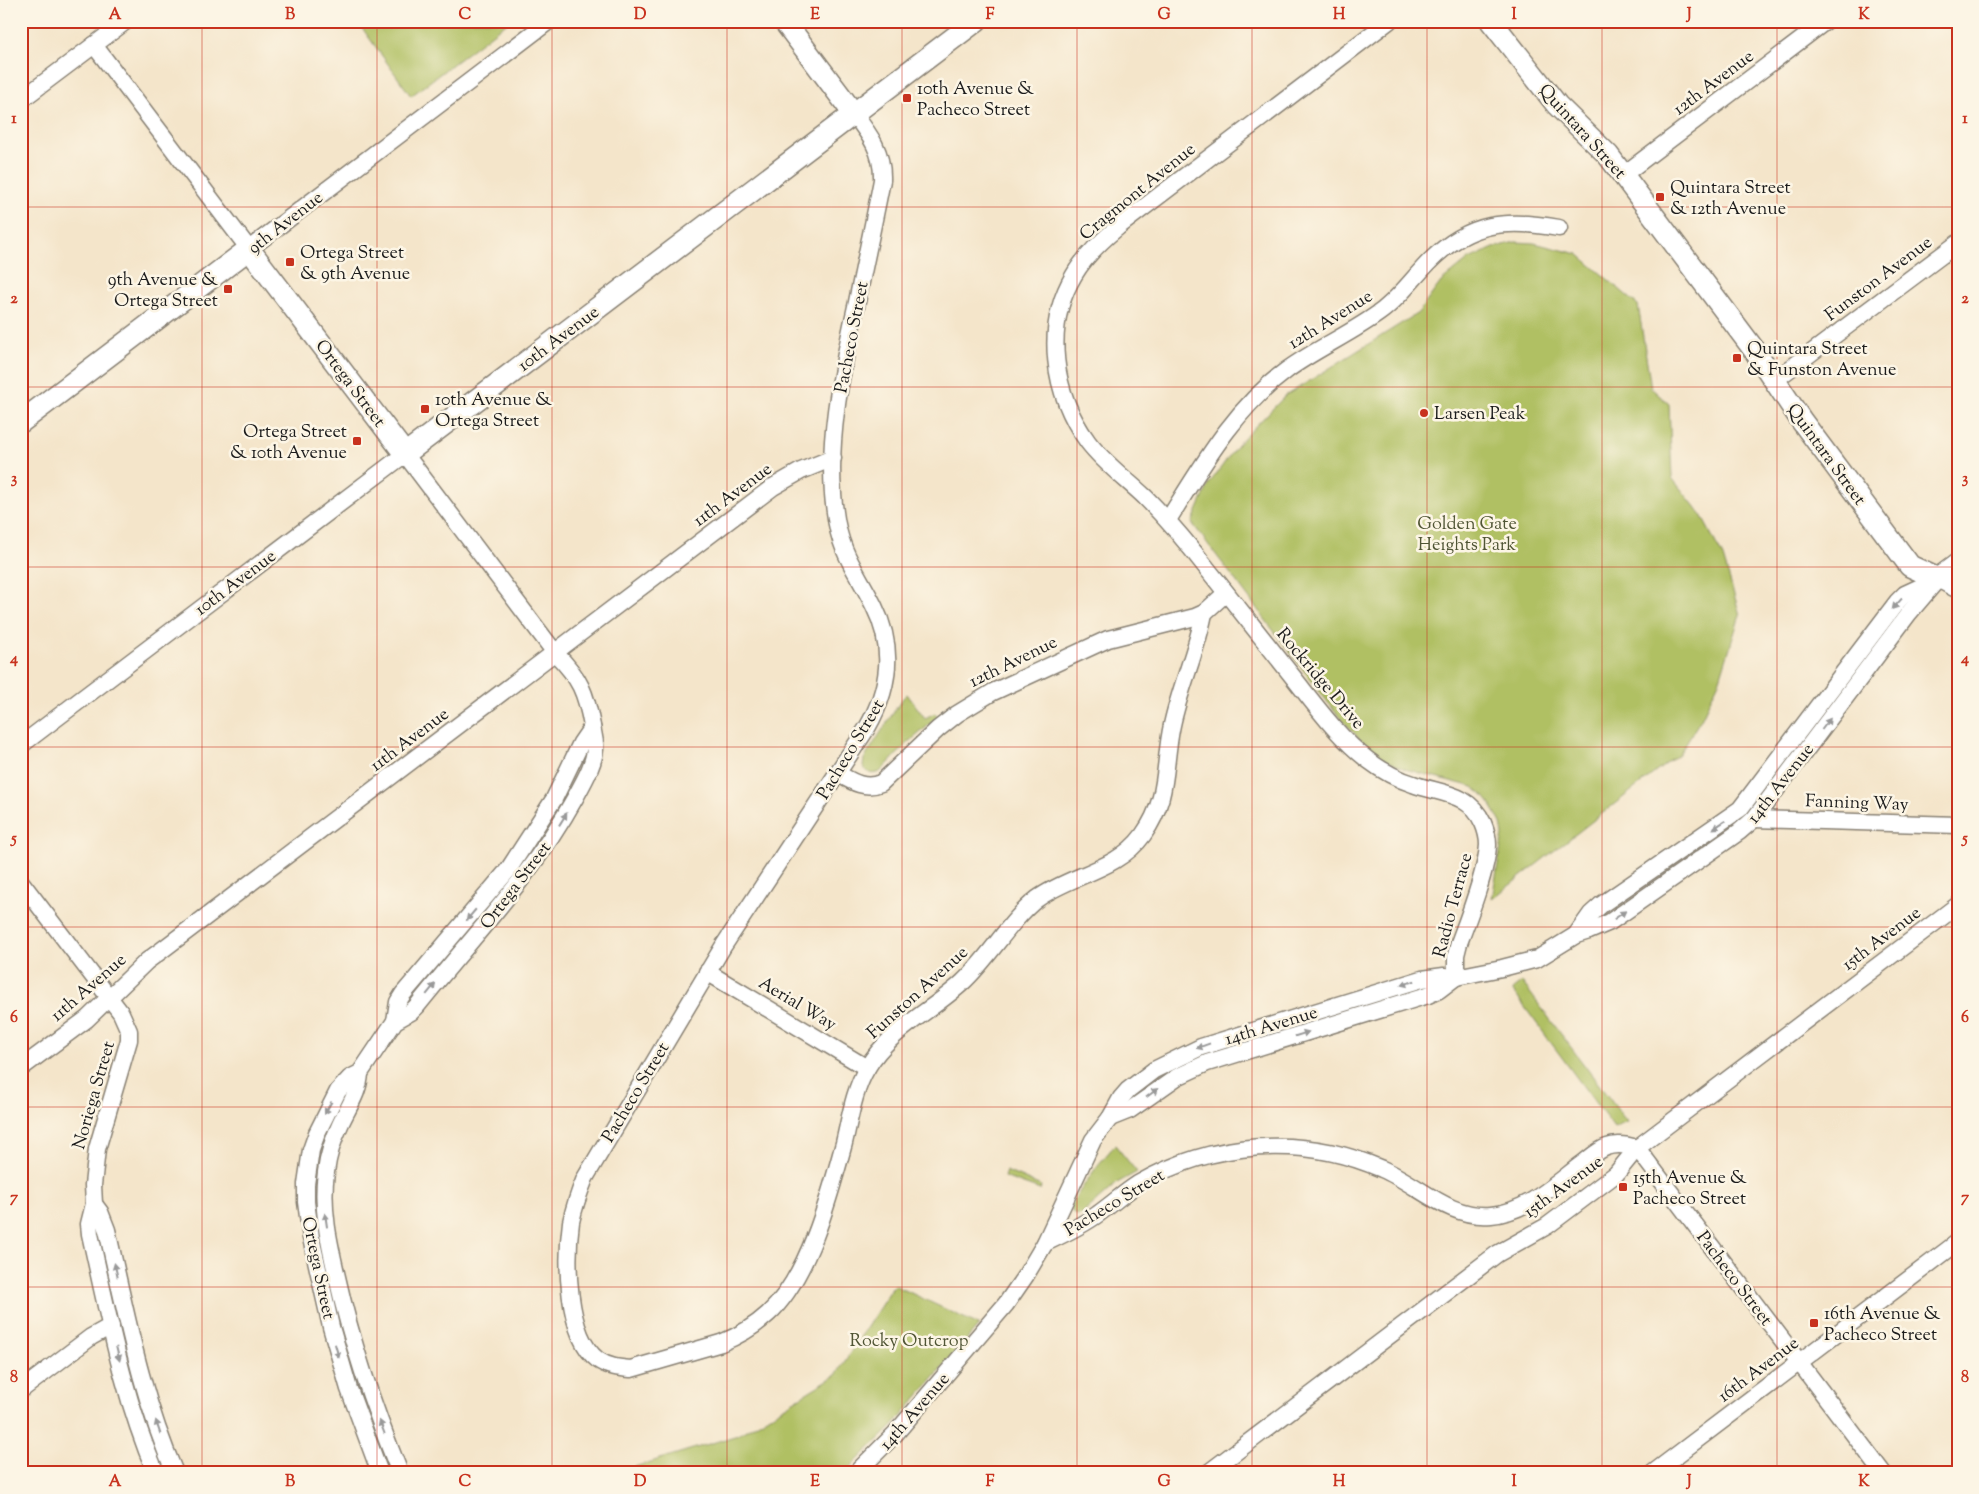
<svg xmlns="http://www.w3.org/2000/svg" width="1979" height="1494" viewBox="0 0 1979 1494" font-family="'Sorts Mill Goudy',serif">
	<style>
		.green { fill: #b0c063; stroke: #666e40 }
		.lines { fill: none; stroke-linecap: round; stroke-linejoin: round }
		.minor-casing { stroke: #888073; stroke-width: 19 }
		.tertiary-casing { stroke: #888073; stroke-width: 24 }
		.minor { stroke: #fff; stroke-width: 16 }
		.tertiary { stroke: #fff; stroke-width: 21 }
		.oneway { fill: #999 }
		.grid { fill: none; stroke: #c8321e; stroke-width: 1; stroke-opacity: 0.55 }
		.poi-dot { fill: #c8321e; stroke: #fcf5e5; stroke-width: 2 }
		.labels { text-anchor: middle; stroke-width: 5; stroke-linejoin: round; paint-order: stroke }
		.street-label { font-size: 18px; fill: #1c1c1c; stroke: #fcf5e5 }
		.poi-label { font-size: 18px; fill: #1c1c1c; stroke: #fcf5e5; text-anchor: start }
		.park-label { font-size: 18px; fill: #505535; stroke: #fcf5e5 }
		.neatline { fill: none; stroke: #c8321e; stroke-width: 2 }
		.grid-label { font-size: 16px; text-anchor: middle; font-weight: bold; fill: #c8321e }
	</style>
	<rect width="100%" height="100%" fill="#fcf5e5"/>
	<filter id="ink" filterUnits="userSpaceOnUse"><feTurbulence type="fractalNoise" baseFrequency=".02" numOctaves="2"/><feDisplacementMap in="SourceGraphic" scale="10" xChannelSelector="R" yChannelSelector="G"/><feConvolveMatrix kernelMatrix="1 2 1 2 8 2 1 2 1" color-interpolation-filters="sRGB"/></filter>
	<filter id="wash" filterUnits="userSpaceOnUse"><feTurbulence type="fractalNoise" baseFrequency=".0096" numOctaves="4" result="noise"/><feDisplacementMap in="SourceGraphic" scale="20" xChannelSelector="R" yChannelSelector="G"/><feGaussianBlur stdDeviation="1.12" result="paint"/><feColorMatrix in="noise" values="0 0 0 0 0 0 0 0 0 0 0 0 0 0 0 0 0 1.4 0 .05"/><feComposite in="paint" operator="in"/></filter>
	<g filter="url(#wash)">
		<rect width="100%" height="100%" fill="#f4e5ca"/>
		<!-- green -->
		<g class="green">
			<polygon points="357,21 509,21 411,96"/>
			<polygon points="1515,242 1534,243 1578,254 1638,305 1651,388 1669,404 1672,478 1700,513 1723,557 1740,615 1720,679 1701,719 1679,754 1492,899 1503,835 1501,823 1491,805 1482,794 1473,787 1405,769 1380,757 1364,744 1339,717 1192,523 1209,484 1238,444 1285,396 1418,313 1441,282 1469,259 1496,247"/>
			<path d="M907,694L925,718L935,713L938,717L907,744L880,772C873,775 868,774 863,767L864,759L902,699Z"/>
			<polygon points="1522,982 1627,1122 1614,1128 1512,990"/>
			<polygon points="1115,1145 1137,1172 1117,1183 1082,1214 1077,1215 1073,1213 1071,1208 1073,1201 1098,1165"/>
			<polygon points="1006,1171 1041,1186 1040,1190 1004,1177"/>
			<polygon points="894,1285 979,1325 893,1426 844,1473 615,1473 738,1435 836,1375"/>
		</g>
	</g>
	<g filter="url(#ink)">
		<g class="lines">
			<!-- minor casing -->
			<g class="minor-casing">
				<g id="minor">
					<path d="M1389,21L1118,227C1101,241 1085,256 1074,275C1043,327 1053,394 1088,442C1104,463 1126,479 1145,497C1168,520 1189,545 1209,571C1237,606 1265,642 1293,677C1316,706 1338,737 1368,760C1381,770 1397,779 1413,784C1440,794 1469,792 1483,823C1486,830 1488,838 1488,845C1487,870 1468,919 1459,943L1456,955V977"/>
					<polyline points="94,45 249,249 549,21"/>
					<polyline points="21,100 126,21"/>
					<path d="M854,114C870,135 883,152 882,180C874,221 865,262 857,302C842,370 825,443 835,512C840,554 857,571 874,606C895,648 890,688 867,728L724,945L585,1178C579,1193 574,1207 571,1222C566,1258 566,1336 598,1360C608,1367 620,1368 631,1369L721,1343C738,1336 754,1327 768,1314C808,1278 830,1195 844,1143C850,1118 854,1090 867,1068C889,1030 932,1011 963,982C990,957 1010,920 1037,899C1071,874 1117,871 1143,835C1170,797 1163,766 1172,725C1180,687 1197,651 1204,613"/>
					<polyline points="1623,175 1826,21"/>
					<polyline points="1775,380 1958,243"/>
					<path d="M1168,520C1202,466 1234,409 1287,370C1317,348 1353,333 1383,310C1401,296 1414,277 1430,261C1470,221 1507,219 1559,228"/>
					<polyline points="1938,579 1954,588"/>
					<path d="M21,745L405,454L556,654C580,678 586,693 592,726C593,734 596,741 595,749C594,765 583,783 575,798C532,876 473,936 417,1006L411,1012L395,1021L360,1073L350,1078L338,1091L317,1133L311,1150L306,1184V1202L311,1238L331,1327L349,1389L380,1473"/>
					<path d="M837,773C851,781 864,790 881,783L938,729L957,714L993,692L1108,639L1195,617L1204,613L1226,593"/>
					<polyline points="1754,819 1958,825"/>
					<path d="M21,882L121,1013L129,1031V1040L97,1149L93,1185L94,1204L89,1224L90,1234C108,1314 123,1397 156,1473"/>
					<polyline points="1576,935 1591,914 1601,905 1740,809 1897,602 1905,594 1931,582"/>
					<polyline points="707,972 867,1068"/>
					<polyline points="395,1021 398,1002 403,994 508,870 554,799 581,743 592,727"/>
					<polyline points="21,1068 87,1019 147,961 162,950 773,487 801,471 833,458"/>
					<path d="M360,1073C359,1093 348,1107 340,1125C333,1140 328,1156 326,1172C321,1208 329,1243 337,1277C352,1345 374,1409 400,1473"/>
					<polyline points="1110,1118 1130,1110 1177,1077 1207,1063 1428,995 1439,990 1456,977"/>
					<path d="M94,1204L100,1212L107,1230C126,1312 141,1396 175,1473"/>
					<path d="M1045,1243C1064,1234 1082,1226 1098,1214C1112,1204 1124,1193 1138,1184C1212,1141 1303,1134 1382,1169C1418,1184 1449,1219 1491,1215C1527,1212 1555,1184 1582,1164C1590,1158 1598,1150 1607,1147C1617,1143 1627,1145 1637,1148L1883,1473"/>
					<polyline points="21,1390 91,1337 111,1326"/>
					<polyline points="856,1473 895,1434 1006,1304 1026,1275 1045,1243 1093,1140 1110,1118 1121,1098 1128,1090 1154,1070 1201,1047 1422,979 1444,976 1456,977 1502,968 1537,959 1576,935 1589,931 1610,922 1739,832 1754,819 1909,613 1938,579"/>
					<polyline points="1208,1473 1497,1254 1547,1226 1616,1174 1637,1148 1958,905"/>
					<polyline points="1653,1473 1958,1242"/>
				</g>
			</g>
			<!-- tertiary casing -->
			<g class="tertiary-casing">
				<g id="tertiary">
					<polyline points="784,21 854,114"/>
					<polyline points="1491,21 1557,105 1608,155 1755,351 1801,420 1910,566 1938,579 1958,564"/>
					<polyline points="21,422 249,249 405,454 976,21"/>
				</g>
			</g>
			<!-- minor -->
			<use href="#minor" class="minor"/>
			<!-- tertiary -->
			<use href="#tertiary" class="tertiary"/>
		</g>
		<!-- one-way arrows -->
		<defs><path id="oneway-solid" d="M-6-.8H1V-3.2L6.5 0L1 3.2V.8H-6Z" transform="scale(1.25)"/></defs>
		<g class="oneway">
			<use href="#oneway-solid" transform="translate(1897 604) rotate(132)"/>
			<use href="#oneway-solid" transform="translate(1826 724) rotate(-53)"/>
			<use href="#oneway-solid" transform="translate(563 819) rotate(-58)"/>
			<use href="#oneway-solid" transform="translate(1719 825) rotate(146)"/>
			<use href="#oneway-solid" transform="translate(471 915) rotate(130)"/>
			<use href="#oneway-solid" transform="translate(1620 915) rotate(-35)"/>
			<use href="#oneway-solid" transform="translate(1408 983) rotate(163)"/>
			<use href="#oneway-solid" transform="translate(431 989) rotate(-51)"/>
			<use href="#oneway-solid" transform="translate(1302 1034) rotate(-17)"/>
			<use href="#oneway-solid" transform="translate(1203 1046) rotate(160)"/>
			<use href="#oneway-solid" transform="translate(1152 1093) rotate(-37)"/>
			<use href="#oneway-solid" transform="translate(328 1108) rotate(119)"/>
			<use href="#oneway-solid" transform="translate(326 1220) rotate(-98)"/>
			<use href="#oneway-solid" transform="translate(116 1270) rotate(-103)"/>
			<use href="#oneway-solid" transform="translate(337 1351) rotate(74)"/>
			<use href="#oneway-solid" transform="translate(118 1354) rotate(76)"/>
			<use href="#oneway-solid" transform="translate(158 1427) rotate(-109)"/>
			<use href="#oneway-solid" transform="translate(382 1427) rotate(-111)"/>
		</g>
	</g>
	<!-- grid -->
	<path class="grid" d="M202,21V1473M377,21V1473M552,21V1473M727,21V1473M902,21V1473M1077,21V1473M1252,21V1473M1427,21V1473M1602,21V1473M1777,21V1473M21,207H1958M21,387H1958M21,567H1958M21,747H1958M21,927H1958M21,1107H1958M21,1287H1958"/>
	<!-- markers -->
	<g class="poi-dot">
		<rect x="902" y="93" width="10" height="10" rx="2.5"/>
		<rect x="1655" y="192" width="10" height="10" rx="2.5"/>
		<rect x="285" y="257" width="10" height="10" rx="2.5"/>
		<rect x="223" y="284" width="10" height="10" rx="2.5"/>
		<rect x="1732" y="353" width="10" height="10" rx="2.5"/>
		<rect x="420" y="404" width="10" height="10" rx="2.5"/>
		<circle cx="1424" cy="413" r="5"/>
		<rect x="352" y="436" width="10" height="10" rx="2.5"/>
		<rect x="1618" y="1182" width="10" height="10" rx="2.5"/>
		<rect x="1809" y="1318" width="10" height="10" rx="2.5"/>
	</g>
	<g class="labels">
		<!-- street labels -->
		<g class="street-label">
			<text transform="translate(1713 82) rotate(-37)" y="6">12th Avenue</text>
			<text transform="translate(1583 131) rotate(48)" y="6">Quintara Street</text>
			<text transform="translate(1137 191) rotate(-39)" y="6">Cragmont Avenue</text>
			<text transform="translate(285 222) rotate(-38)" y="6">9th Avenue</text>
			<text transform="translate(1878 278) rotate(-37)" y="6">Funston Avenue</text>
			<text transform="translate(1330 319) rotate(-32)" y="6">12th Avenue</text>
			<text transform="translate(851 337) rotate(-79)" y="6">Pacheco Street</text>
			<text transform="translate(558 338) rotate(-37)" y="6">10th Avenue</text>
			<text transform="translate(351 383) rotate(53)" y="6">Ortega Street</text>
			<text transform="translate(1827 454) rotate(54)" y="6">Quintara Street</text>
			<text transform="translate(732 494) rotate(-37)" y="6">11th Avenue</text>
			<text transform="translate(235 582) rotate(-37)" y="6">10th Avenue</text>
			<text transform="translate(1013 661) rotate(-26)" y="6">12th Avenue</text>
			<text transform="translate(1321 678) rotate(50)" y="6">Rockridge Drive</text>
			<text transform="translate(409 739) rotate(-37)" y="6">11th Avenue</text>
			<text transform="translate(850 749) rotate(-59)" y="6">Pacheco Street</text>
			<text transform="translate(1780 783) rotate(-52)" y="6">14th Avenue</text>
			<text transform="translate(1857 802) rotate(2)" y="6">Fanning Way</text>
			<text transform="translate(515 885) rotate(-53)" y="6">Ortega Street</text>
			<text transform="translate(1452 905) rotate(-75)" y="6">Radio Terrace</text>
			<text transform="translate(1881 938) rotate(-37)" y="6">15th Avenue</text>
			<text transform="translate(88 987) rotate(-41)" y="6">11th Avenue</text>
			<text transform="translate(917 992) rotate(-42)" y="6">Funston Avenue</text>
			<text transform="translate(798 1003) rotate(31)" y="6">Aerial Way</text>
			<text transform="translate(1271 1025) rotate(-17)" y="6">14th Avenue</text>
			<text transform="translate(635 1092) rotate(-59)" y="6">Pacheco Street</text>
			<text transform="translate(93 1095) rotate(-74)" y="6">Noriega Street</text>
			<text transform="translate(1563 1186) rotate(-36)" y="6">15th Avenue</text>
			<text transform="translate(1114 1202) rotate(-31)" y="6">Pacheco Street</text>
			<text transform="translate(319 1268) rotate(78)" y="6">Ortega Street</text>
			<text transform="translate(1735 1278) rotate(53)" y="6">Pacheco Street</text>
			<text transform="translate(1758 1369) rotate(-37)" y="6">16th Avenue</text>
			<text transform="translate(914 1411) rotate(-49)" y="6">14th Avenue</text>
		</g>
		<!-- poi labels -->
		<g class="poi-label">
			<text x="917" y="94">10th Avenue &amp;<tspan x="917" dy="21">Pacheco Street</tspan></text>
			<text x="1670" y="193">Quintara Street<tspan x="1670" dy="21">&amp; 12th Avenue</tspan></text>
			<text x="300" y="258">Ortega Street<tspan x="300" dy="21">&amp; 9th Avenue</tspan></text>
			<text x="218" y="285" text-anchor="end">9th Avenue &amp;<tspan x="218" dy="21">Ortega Street</tspan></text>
			<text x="1747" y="354">Quintara Street<tspan x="1747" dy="21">&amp; Funston Avenue</tspan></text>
			<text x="435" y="405">10th Avenue &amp;<tspan x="435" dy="21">Ortega Street</tspan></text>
			<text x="1434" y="419">Larsen Peak</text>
			<text x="347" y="437" text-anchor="end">Ortega Street<tspan x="347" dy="21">&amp; 10th Avenue</tspan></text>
			<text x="1633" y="1183">15th Avenue &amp;<tspan x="1633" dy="21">Pacheco Street</tspan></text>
			<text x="1824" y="1319">16th Avenue &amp;<tspan x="1824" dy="21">Pacheco Street</tspan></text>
		</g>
		<!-- park labels -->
		<g class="park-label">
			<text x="1467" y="529">Golden Gate<tspan x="1467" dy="21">Heights Park</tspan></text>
			<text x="909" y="1346">Rocky Outcrop</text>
		</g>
	</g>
	<!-- margin -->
	<rect width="1979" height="1494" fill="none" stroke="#fcf5e5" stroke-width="55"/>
	<rect x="28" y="28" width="1924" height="1438" class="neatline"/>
	<g class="grid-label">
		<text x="115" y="19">A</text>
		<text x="290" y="19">B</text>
		<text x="465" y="19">C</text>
		<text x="640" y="19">D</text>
		<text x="815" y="19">E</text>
		<text x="990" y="19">F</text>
		<text x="1164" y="19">G</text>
		<text x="1339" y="19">H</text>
		<text x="1514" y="19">I</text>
		<text x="1689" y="19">J</text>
		<text x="1864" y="19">K</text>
		<text x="14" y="123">1</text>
		<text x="1965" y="123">1</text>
		<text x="14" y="303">2</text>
		<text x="1965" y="303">2</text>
		<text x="14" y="483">3</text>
		<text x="1965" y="483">3</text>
		<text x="14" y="663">4</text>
		<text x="1965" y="663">4</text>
		<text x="14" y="843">5</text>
		<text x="1965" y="843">5</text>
		<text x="14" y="1022">6</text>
		<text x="1965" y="1022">6</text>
		<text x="14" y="1202">7</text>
		<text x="1965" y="1202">7</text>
		<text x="14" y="1382">8</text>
		<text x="1965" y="1382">8</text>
		<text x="115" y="1486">A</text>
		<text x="290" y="1486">B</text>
		<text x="465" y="1486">C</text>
		<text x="640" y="1486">D</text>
		<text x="815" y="1486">E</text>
		<text x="990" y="1486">F</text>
		<text x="1164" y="1486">G</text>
		<text x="1339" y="1486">H</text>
		<text x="1514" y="1486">I</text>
		<text x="1689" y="1486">J</text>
		<text x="1864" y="1486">K</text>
	</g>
</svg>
